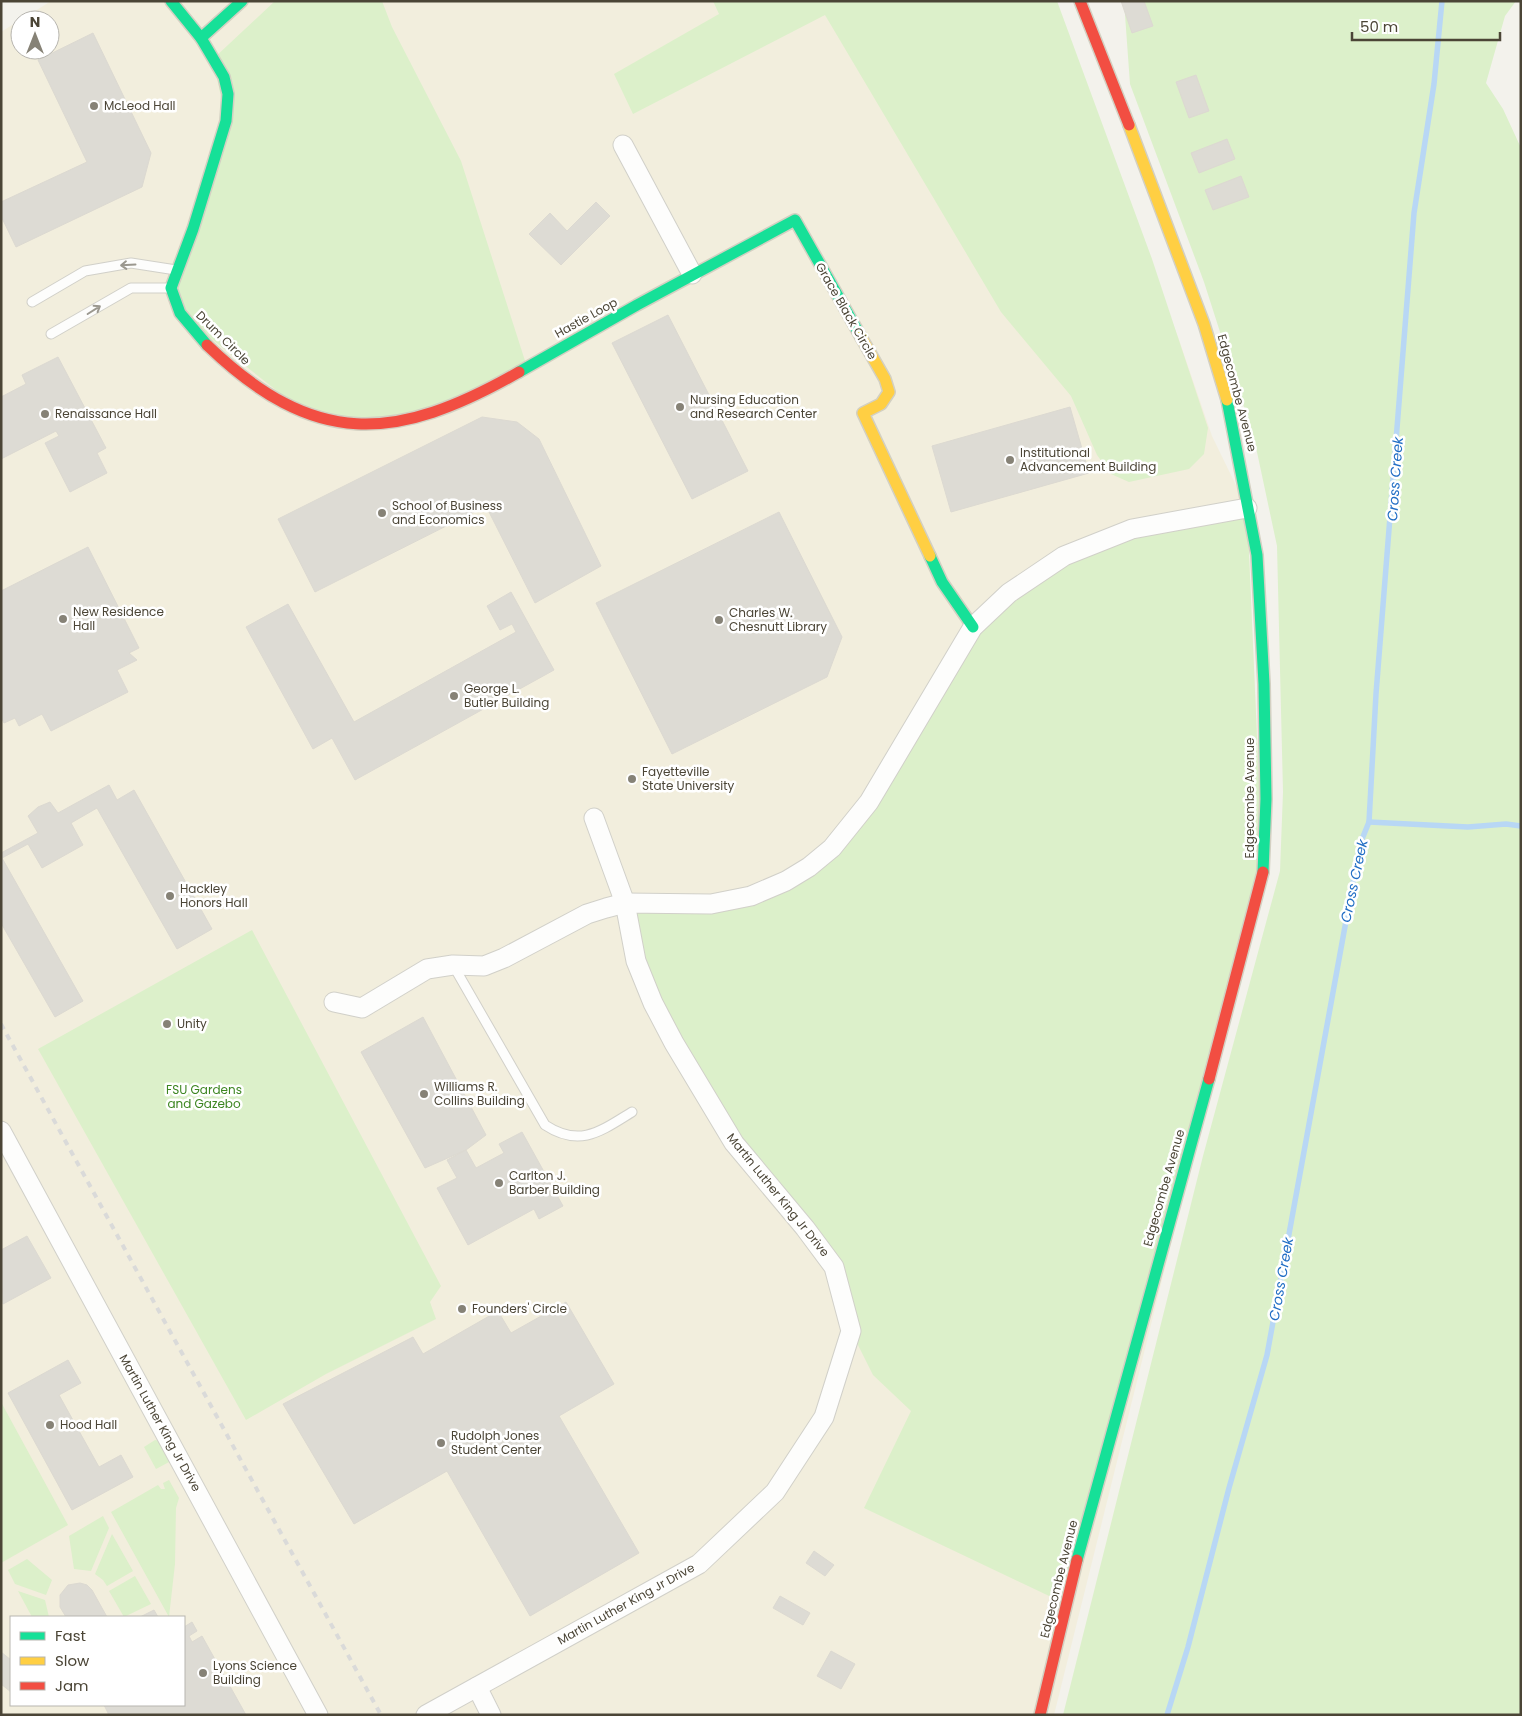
<svg xmlns="http://www.w3.org/2000/svg" width="1522" height="1716" viewBox="0 0 1522 1716" font-family="Poppins,sans-serif">
	<style>
		.education { fill: #f2eedd; fill-rule: evenodd }
		.green { fill: #dcf0ca }
		.lines { fill: none; stroke-linecap: round; stroke-linejoin: round }
		.stream { stroke: #b8d7f5; stroke-width: 5.5 }
		.building { fill: #dddbd4; stroke: #dcd9d1 }
		.lane-casing { stroke: #d1d0c9; stroke-width: 11 }
		.street-casing { stroke: #d1d0c9; stroke-width: 21 }
		.fast-casing { stroke: #d3d0c2; stroke-width: 14 }
		.slow-casing { stroke: #d3d0c2; stroke-width: 14 }
		.jam-casing { stroke: #d3d0c2; stroke-width: 14 }
		.lane { stroke: #fdfdfc; stroke-width: 9 }
		.street { stroke: #fdfdfc; stroke-width: 19 }
		.fast { stroke: #16e098; stroke-width: 11 }
		.slow { stroke: #ffcf43; stroke-width: 11 }
		.jam { stroke: #f24e42; stroke-width: 11 }
		.rail { stroke: #dadad9; stroke-width: 4; stroke-dasharray: 6 6; stroke-linecap: butt }
		.oneway { stroke: #9b988f }
		.poi-dot { fill: #868276; stroke: #fff; stroke-width: 2 }
		.labels { text-anchor: middle; stroke-width: 5; stroke-linejoin: round; paint-order: stroke }
		.poi-label { font-size: 12px; fill: #4b4536; stroke: #fff; text-anchor: start }
		.street-label { font-size: 12px; fill: #4b4536; stroke: #fff }
		.park-label { font-size: 12px; fill: #3c8521; stroke: #fff }
		.water-label { font-size: 14px; font-style: italic; fill: #216ec5; stroke: #fff }
	</style>
	<rect width="100%" height="100%" fill="#f3f2ec"/>
	<!-- education -->
	<path class="education" d="M51,1H1044L1178,337L1212,436L1247,508L1263,874L1054,1715H1V32L20,20V50H50V20H21ZM11,1617H184V1705H11Z"/>
	<!-- green -->
	<g class="green">
		<polygon points="275,1 382,1 392,27 461,161 527,367 415,419 310,417 180,314 176,270 226,121 213,59"/>
		<polygon points="713,1 1057,1 1152,259 1208,428 1204,454 1189,469 1129,482 1111,474 1097,455 1071,396 1001,312 825,15 633,114 614,74 719,14"/>
		<polygon points="1124,1 1516,1 1505,16 1486,83 1503,109 1521,148 1521,1715 1063,1715 1203,1156 1280,871 1283,792 1277,546 1254,438 1204,282 1130,84"/>
		<polygon points="1247,508 1263,874 1066,1604 864,1508 911,1411 873,1375 851,1331 834,1267 674,1043 625,903 711,904 779,884 826,853 981,619 1044,568 1123,532"/>
		<polygon points="252,930 441,1286 430,1302 436,1319 326,1374 246,1420 38,1049"/>
		<polygon points="1,1402 68,1525 1,1563"/>
		<polygon points="155,1440 160,1441 171,1461 156,1469 144,1447"/>
		<polygon points="169,1480 179,1498 176,1508 175,1564 169,1617 111,1512 158,1485 161,1489 165,1489 163,1483"/>
		<polygon points="103,1516 109,1528 91,1571 74,1569 69,1536"/>
		<polygon points="112,1534 133,1571 107,1586 103,1580 95,1574"/>
		<polygon points="27,1559 52,1580 46,1595 15,1584 8,1570"/>
		<polygon points="135,1576 151,1604 124,1617 109,1591"/>
		<polygon points="18,1591 45,1600 49,1617 32,1617"/>
	</g>
	<g class="lines">
		<!-- stream -->
		<g class="stream">
			<polyline points="1369,822 1468,827 1506,824 1521,826"/>
			<polyline points="1167,1715 1188,1647 1229,1488 1267,1355 1360,844 1369,822 1376,694 1414,213 1434,84 1442,1"/>
		</g>
	</g>
	<!-- building -->
	<g class="building">
		<polygon points="1121,1 1144,1 1153,26 1132,33"/>
		<polygon points="93,33 151,153 142,187 16,247 1,216 1,202 87,162 38,60"/>
		<polygon points="1196,75 1209,111 1189,118 1176,82"/>
		<polygon points="1227,139 1235,159 1199,173 1191,153"/>
		<polygon points="1241,176 1249,197 1213,210 1205,190"/>
		<polygon points="596,202 610,216 561,265 529,234 550,213 567,231"/>
		<polygon points="668,315 748,471 692,499 612,343"/>
		<polygon points="58,357 106,448 97,453 107,473 70,492 45,443 59,436 56,431 1,459 1,397 26,384 22,375"/>
		<polygon points="1070,407 1089,473 951,512 932,446"/>
		<polygon points="482,417 517,422 539,439 601,566 535,603 486,506 315,592 278,519"/>
		<polygon points="779,512 842,637 827,677 672,754 596,603"/>
		<polygon points="88,547 139,648 129,653 137,660 117,670 128,692 51,731 42,714 19,726 15,718 4,723 1,717 1,591"/>
		<polygon points="511,592 554,670 355,780 332,738 313,749 246,627 288,604 354,722 516,632 512,624 500,630 487,606"/>
		<polygon points="109,785 117,800 134,790 212,929 177,949 97,808 71,823 83,845 42,868 28,844 2,858 83,1001 55,1017 1,923 1,853 38,833 28,816 38,807 50,802 58,813"/>
		<polygon points="423,1017 486,1135 466,1150 425,1168 361,1052"/>
		<polygon points="522,1132 563,1206 539,1219 534,1209 468,1245 437,1188 457,1178 447,1160 466,1150 476,1168 504,1153 499,1144"/>
		<polygon points="27,1236 51,1278 3,1304 1,1250"/>
		<polygon points="566,1302 614,1384 559,1416 639,1553 530,1616 447,1471 354,1524 283,1404 413,1337 423,1354 498,1311 511,1333"/>
		<polygon points="68,1360 81,1383 59,1395 99,1467 121,1455 133,1477 72,1510 8,1393"/>
		<polygon points="814,1551 834,1565 825,1576 806,1563"/>
		<polygon points="80,1583 87,1585 92,1590 107,1617 66,1617 60,1607 60,1595 68,1585"/>
		<polygon points="780,1596 810,1613 803,1625 773,1608"/>
		<polygon points="154,1610 158,1617 140,1617"/>
		<polygon points="192,1622 197,1631 189,1636 192,1642 202,1636 246,1715 109,1715 104,1705 184,1705 184,1627"/>
		<polygon points="831,1651 855,1664 841,1689 817,1676"/>
		<polygon points="1,1652 11,1660 11,1692 1,1684"/>
	</g>
	<g class="lines">
		<!-- lane casing -->
		<g class="lane-casing">
			<g id="lane">
				<polyline points="32,302 85,271 131,263 176,270"/>
				<polyline points="51,334 131,288 169,288"/>
				<path d="M453,965L545,1125C580,1148 601,1131 632,1112"/>
			</g>
		</g>
		<!-- street casing -->
		<g class="street-casing">
			<g id="street">
				<polyline points="623,145 692,274"/>
				<polyline points="334,1002 362,1008 427,969 453,965 484,966 504,958 587,914 606,908 625,903 711,904 751,896 786,881 809,867 832,848 869,802 973,627 1009,593 1064,556 1132,529 1247,508"/>
				<polyline points="1,1131 318,1715"/>
				<polyline points="477,1687 491,1715"/>
				<polyline points="426,1715 699,1564 775,1492 824,1417 851,1331 834,1267 805,1228 734,1143 674,1043 653,1003 636,961 625,903 594,818"/>
			</g>
		</g>
		<!-- fast casing -->
		<g class="fast-casing">
			<g id="fast">
				<polyline points="171,1 201,38 224,77 228,94 226,121 193,229 171,288 180,313 207,345"/>
				<polyline points="201,38 242,1"/>
				<polyline points="519,372 637,305 795,220 861,337"/>
				<polyline points="1227,400 1257,555 1264,684 1266,799 1263,872"/>
				<polyline points="930,556 942,582 973,627"/>
				<polyline points="1077,1560 1209,1079"/>
			</g>
		</g>
		<!-- slow casing -->
		<g class="slow-casing">
			<g id="slow">
				<polyline points="1129,125 1204,324 1227,400"/>
				<polyline points="861,337 885,379 889,392 881,404 863,413 930,556"/>
			</g>
		</g>
		<!-- jam casing -->
		<g class="jam-casing">
			<g id="jam">
				<polyline points="1080,1 1129,125"/>
				<path d="M207,345C314,448 395,443 519,372"/>
				<polyline points="1209,1079 1263,872"/>
				<polyline points="1040,1715 1077,1560"/>
			</g>
		</g>
		<!-- lane -->
		<use href="#lane" class="lane"/>
		<!-- street -->
		<use href="#street" class="street"/>
		<!-- fast -->
		<use href="#fast" class="fast"/>
		<!-- slow -->
		<use href="#slow" class="slow"/>
		<!-- jam -->
		<use href="#jam" class="jam"/>
		<!-- rail -->
		<polyline class="rail" points="1,1024 381,1715"/>
	</g>
	<!-- one-way arrows -->
	<defs><path id="oneway-shaft" d="M-6 0H5M1.5-3L5.5 0L1.5 3" fill="none" stroke-width="1.6" stroke-linecap="round" stroke-linejoin="round" transform="scale(1.25)"/></defs>
	<g class="oneway">
		<use href="#oneway-shaft" transform="translate(128 265) rotate(177)"/>
		<use href="#oneway-shaft" transform="translate(94 310) rotate(-32)"/>
	</g>
	<!-- markers -->
	<g class="poi-dot">
		<circle cx="94" cy="106" r="5"/>
		<circle cx="680" cy="407" r="5"/>
		<circle cx="45" cy="414" r="5"/>
		<circle cx="1010" cy="460" r="5"/>
		<circle cx="382" cy="513" r="5"/>
		<circle cx="63" cy="619" r="5"/>
		<circle cx="719" cy="620" r="5"/>
		<circle cx="454" cy="696" r="5"/>
		<circle cx="632" cy="779" r="5"/>
		<circle cx="170" cy="896" r="5"/>
		<circle cx="167" cy="1024" r="5"/>
		<circle cx="424" cy="1094" r="5"/>
		<circle cx="499" cy="1183" r="5"/>
		<circle cx="462" cy="1309" r="5"/>
		<circle cx="50" cy="1425" r="5"/>
		<circle cx="441" cy="1443" r="5"/>
		<circle cx="203" cy="1673" r="5"/>
	</g>
	<g class="labels">
		<!-- poi labels -->
		<g class="poi-label">
			<text x="104" y="110">McLeod Hall</text>
			<text x="690" y="404">Nursing Education<tspan x="690" dy="14">and Research Center</tspan></text>
			<text x="55" y="418">Renaissance Hall</text>
			<text x="1020" y="457">Institutional<tspan x="1020" dy="14">Advancement Building</tspan></text>
			<text x="392" y="510">School of Business<tspan x="392" dy="14">and Economics</tspan></text>
			<text x="73" y="616">New Residence<tspan x="73" dy="14">Hall</tspan></text>
			<text x="729" y="617">Charles W.<tspan x="729" dy="14">Chesnutt Library</tspan></text>
			<text x="464" y="693">George L.<tspan x="464" dy="14">Butler Building</tspan></text>
			<text x="642" y="776">Fayetteville<tspan x="642" dy="14">State University</tspan></text>
			<text x="180" y="893">Hackley<tspan x="180" dy="14">Honors Hall</tspan></text>
			<text x="177" y="1028">Unity</text>
			<text x="434" y="1091">Williams R.<tspan x="434" dy="14">Collins Building</tspan></text>
			<text x="509" y="1180">Carlton J.<tspan x="509" dy="14">Barber Building</tspan></text>
			<text x="472" y="1313">Founders' Circle</text>
			<text x="60" y="1429">Hood Hall</text>
			<text x="451" y="1440">Rudolph Jones<tspan x="451" dy="14">Student Center</tspan></text>
			<text x="213" y="1670">Lyons Science<tspan x="213" dy="14">Building</tspan></text>
		</g>
		<!-- street labels -->
		<g class="street-label">
			<text transform="translate(846 311) rotate(60)" y="4">Grace Black Circle</text>
			<text transform="translate(586 318) rotate(-29)" y="4">Hastie Loop</text>
			<text transform="translate(223 338) rotate(45)" y="4">Drum Circle</text>
			<text transform="translate(1237 393) rotate(75)" y="4">Edgecombe Avenue</text>
			<text transform="translate(1250 798) rotate(-90)" y="4">Edgecombe Avenue</text>
			<text transform="translate(1164 1188) rotate(-74)" y="4">Edgecombe Avenue</text>
			<text transform="translate(778 1195) rotate(51)" y="4">Martin Luther King Jr Drive</text>
			<text transform="translate(160 1423) rotate(61)" y="4">Martin Luther King Jr Drive</text>
			<text transform="translate(1059 1579) rotate(-76)" y="4">Edgecombe Avenue</text>
			<text transform="translate(626 1604) rotate(-29)" y="4">Martin Luther King Jr Drive</text>
		</g>
		<!-- park labels -->
		<g class="park-label">
			<text x="204" y="1094">FSU Gardens<tspan x="204" dy="14">and Gazebo</tspan></text>
		</g>
		<!-- water labels -->
		<g class="water-label">
			<text transform="translate(1395 479) rotate(-86)" y="5">Cross Creek</text>
			<text transform="translate(1354 881) rotate(-78)" y="5">Cross Creek</text>
			<text transform="translate(1281 1279) rotate(-80)" y="5">Cross Creek</text>
		</g>
	</g>
	<!-- border -->
	<rect width="1522" height="1716" fill="none" stroke="#4b4536" stroke-width="5"/>
	<!-- legend -->
	<rect x="10" y="1616" width="175" height="90" fill="#ffffff" stroke="#b7b5af"/>
	<rect x="20" y="1632" width="25" height="8" fill="#16e098" stroke="#b7b5af"/>
	<text x="55" y="1641" font-size="15" fill="#4b4536">Fast</text>
	<rect x="20" y="1657" width="25" height="8" fill="#ffcf43" stroke="#b7b5af"/>
	<text x="55" y="1666" font-size="15" fill="#4b4536">Slow</text>
	<rect x="20" y="1682" width="25" height="8" fill="#f24e42" stroke="#b7b5af"/>
	<text x="55" y="1691" font-size="15" fill="#4b4536">Jam</text>
	<!-- north arrow -->
	<g transform="translate(35 35)"><circle r="24" fill="#ffffff" stroke="#b7b5af"/>
	<path d="M0-4L9 19L0 12L-9 19Z" fill="#868276"/>
	<text y="-8" font-size="14" font-weight="bold" text-anchor="middle" fill="#4b4536">N</text>
	</g>
	<!-- scale -->
	<path d="M1352 32v8h148v-8" fill="none" stroke="#4b4536" stroke-width="2.5"/>
	<text x="1360" y="32" font-size="15" fill="#4b4536" stroke="#ffffff" stroke-width="4" paint-order="stroke">50 m</text>
</svg>
